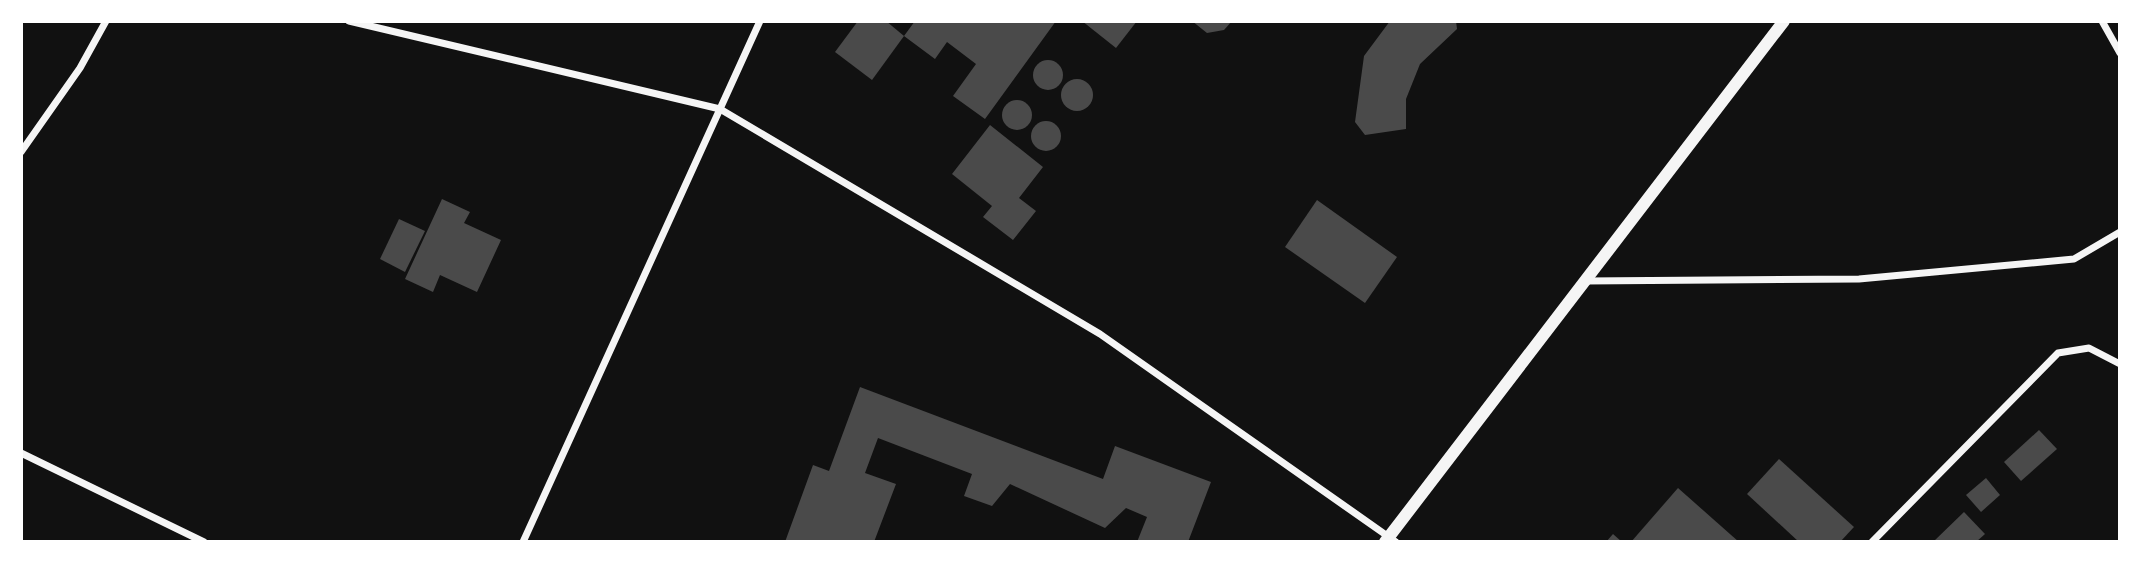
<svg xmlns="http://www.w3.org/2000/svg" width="2141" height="563" viewBox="0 0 2141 563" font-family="Barlow,sans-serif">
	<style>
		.building { fill: #4a4a4a }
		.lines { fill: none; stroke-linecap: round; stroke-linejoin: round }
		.minor { stroke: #f5f5f5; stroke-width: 7 }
		.tertiary { stroke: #f5f5f5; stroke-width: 12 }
	</style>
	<rect width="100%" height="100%" fill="#111"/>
	<!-- building -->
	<g class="building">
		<polygon points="858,21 886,21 904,36 872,80 835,52"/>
		<polygon points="915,21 1056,21 985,119 953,96 976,64 947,42 935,59 904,36"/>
		<polygon points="1082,21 1137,21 1116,48"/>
		<polygon points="1192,21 1232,21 1224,30 1207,33"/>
		<polygon points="1390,21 1456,21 1457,29 1420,64 1406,99 1406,129 1365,135 1355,122 1364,56"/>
		<circle cx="1048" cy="75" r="15"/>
		<circle cx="1077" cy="95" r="16"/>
		<circle cx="1017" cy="115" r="15"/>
		<circle cx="1046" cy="136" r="15"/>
		<polygon points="990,125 1043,167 1019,198 1036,211 1013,240 983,217 992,206 952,174"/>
		<polygon points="442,199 470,212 464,223 501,240 477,292 440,275 433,292 405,279"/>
		<polygon points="1317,200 1397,257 1365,303 1285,247"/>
		<polygon points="399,219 425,231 405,272 380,259"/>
		<polygon points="860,387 1103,479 1115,446 1211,482 1188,542 1137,542 1147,517 1126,508 1105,528 1010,484 992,506 964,496 972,474 878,438 865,473 896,484 874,542 785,542 813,465 829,471"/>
		<polygon points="2039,430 2057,449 2021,481 2004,462"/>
		<polygon points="1779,459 1854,527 1840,542 1799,542 1747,494"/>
		<polygon points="1986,478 2000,495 1981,512 1966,495"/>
		<polygon points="1678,488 1739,542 1631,542"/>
		<polygon points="1964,512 1985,534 1976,542 1933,542"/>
		<polygon points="1613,534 1622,542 1606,542"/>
	</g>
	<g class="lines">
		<!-- minor -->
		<g class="minor">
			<polyline points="349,21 720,109 1100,334 1396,542"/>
			<polyline points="2102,21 2120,53"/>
			<polyline points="21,152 80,68 106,21"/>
			<polyline points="1585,281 1859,279 2074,259 2120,232"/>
			<polyline points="21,453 204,542"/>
			<polyline points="523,542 760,21"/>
			<polyline points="1872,542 2058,353 2089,348 2120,364"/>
		</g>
		<!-- tertiary -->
		<polyline class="tertiary" points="1385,542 1784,21"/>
	</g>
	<!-- border -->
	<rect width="2141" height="563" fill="none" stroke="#ffffff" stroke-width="46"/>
</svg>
